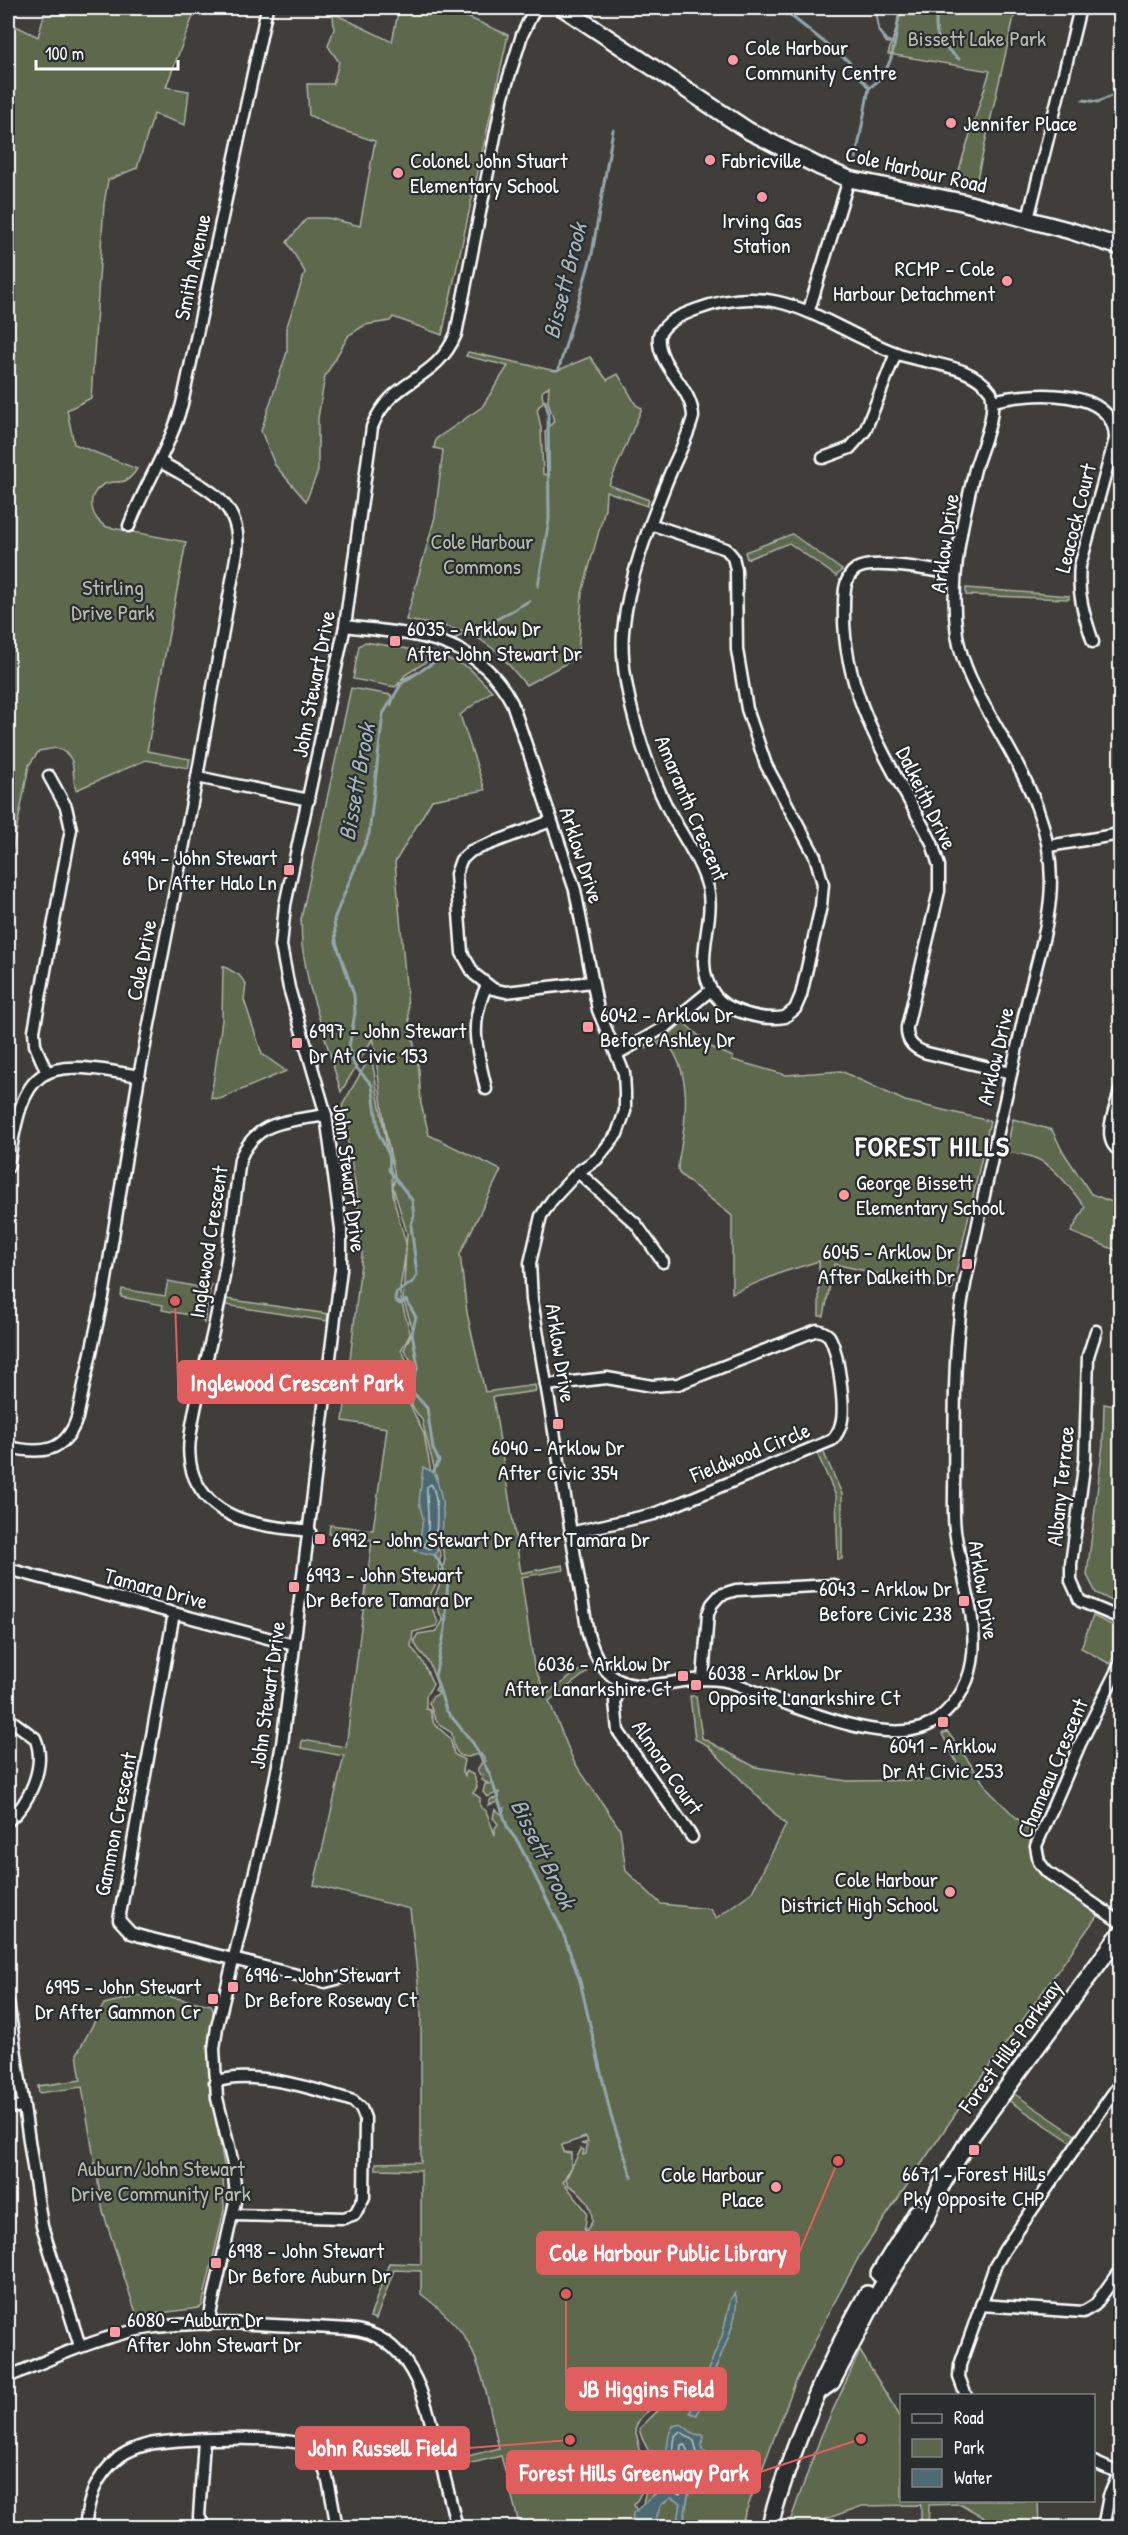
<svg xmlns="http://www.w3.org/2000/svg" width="1128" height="2535" viewBox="0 0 1128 2535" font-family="'Patrick Hand',sans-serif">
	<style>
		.green { fill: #5d674e; stroke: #aeb3a6; stroke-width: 1.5; fill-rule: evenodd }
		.water { fill: #4e6b73; stroke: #95a6ab; stroke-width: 1.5 }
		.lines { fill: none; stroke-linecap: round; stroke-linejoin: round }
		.shore { stroke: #b8c4c7; stroke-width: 1.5 }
		.stream { stroke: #95a6ab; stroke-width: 3 }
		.street-casing { stroke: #fff; stroke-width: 15 }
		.secondary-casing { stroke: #fff; stroke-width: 20 }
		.street { stroke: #2a2d2e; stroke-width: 10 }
		.secondary { stroke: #2a2d2e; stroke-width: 15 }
		.poi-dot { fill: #ff9aa2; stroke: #2a2d2e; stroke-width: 2 }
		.labels { text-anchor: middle; stroke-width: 4.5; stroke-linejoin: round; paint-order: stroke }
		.park-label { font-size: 22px; fill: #b6bbaf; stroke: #2a2d2e }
		.poi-label { font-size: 22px; fill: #fff; stroke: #2a2d2e; text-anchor: start }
		.street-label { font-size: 22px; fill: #fff; stroke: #2a2d2e }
		.water-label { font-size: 24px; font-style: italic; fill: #a6b5b9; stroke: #2a2d2e }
		.district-label { font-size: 28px; font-weight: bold; letter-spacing: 1.5px; fill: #fff; stroke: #2a2d2e }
		.leader { fill: none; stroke: #e05e5e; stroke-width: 2 }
		.callout-dot { fill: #e05e5e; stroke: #2a2d2e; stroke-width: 2 }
		.callout { fill: #e05e5e; stroke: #e05e5e; stroke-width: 2 }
		.callout-label { font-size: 24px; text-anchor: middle; font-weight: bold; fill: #fff }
	</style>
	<rect width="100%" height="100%" fill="#403e3b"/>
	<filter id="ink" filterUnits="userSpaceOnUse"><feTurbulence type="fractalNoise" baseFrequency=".0167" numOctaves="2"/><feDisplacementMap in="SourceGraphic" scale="12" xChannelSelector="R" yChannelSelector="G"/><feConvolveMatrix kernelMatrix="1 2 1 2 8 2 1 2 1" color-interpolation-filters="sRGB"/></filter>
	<g filter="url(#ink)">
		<!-- green -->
		<g class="green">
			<path d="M46,8H196L166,87L189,91L185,125L154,114L137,168L108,180L104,204L91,398L67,410L74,444L137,469C134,473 132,477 127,480C120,484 111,480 103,485C85,495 90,519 107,527L186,542L147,751L190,759L188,768L146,760L76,790C70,772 80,756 56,748L39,751L29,765L8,874V22L38,37Z"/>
			<polygon points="399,8 447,8 508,35 442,335 393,317 390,321 365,325 349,335 325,376 318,418 318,471 306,501 275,465 261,431 287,352 287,326 305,272 287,242 307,218 328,218 360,226 375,141 332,127 309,115 307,84 333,84 339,62 328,46 334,29 333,13 392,42"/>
			<polygon points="903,8 1016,8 976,183 956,179 990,71 888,54"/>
			<path d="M468,352L556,371L590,357L607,380L618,374L636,405L642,408L609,485L649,500L647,506L606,491L605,509L582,593L578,657L526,685L498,652L475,636L479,633L473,635L448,627L406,620L435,517L443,450L434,448L436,439L482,407L508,366L466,356ZM549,386L548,402L554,421L545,432L547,475L543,474L541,428L537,409L543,402L542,392Z"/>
			<polygon points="792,534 842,570 836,576 789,543 747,559 745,552"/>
			<polygon points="966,588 1069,596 1069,599 966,595"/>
			<path d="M365,642L439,654L405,675L401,680L420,671L441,656L469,668L492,691L460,715L485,790L432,800L395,862L409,1019L419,1070L421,1104L429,1135L501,1170L460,1254L467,1313L485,1392L535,1385L536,1391L493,1397L521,1573L563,1565L564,1570L521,1577L534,1666L546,1694L584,1667L587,1672L549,1701L574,1762L620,1829L626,1871L661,1904L710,1909L716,1918L752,1892L786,1825L707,1745L695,1739L690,1696H696L702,1738L755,1767L847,1781L936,1780L962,1773L942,1734L947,1731L991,1793L1033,1834C1018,1884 1081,1886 1097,1916L956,2113L861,2253L827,2316L795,2383L740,2527H645C641,2509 642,2505 647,2487L652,2486L654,2496L658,2489L651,2481C657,2449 645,2454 639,2429L676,2393L678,2389L674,2387C664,2407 643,2406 635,2429L641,2453L646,2456C654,2470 642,2493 634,2505L637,2511V2527H520L501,2456L459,2466L457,2459L499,2448C490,2413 485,2372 467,2341C456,2322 438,2307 421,2294V2271L394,2270L376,2319L370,2317L389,2263L421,2264V2170L376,2169V2163L421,2162V2009L410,1909L314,1885L344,1756L301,1748L302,1740L346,1747L372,1540L329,1534L330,1525L373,1530L387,1428L343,1421L362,1254L357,1196L342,1106L371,1055L392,1176C391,1199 400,1221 406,1243C407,1249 401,1281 400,1289C399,1301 411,1331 410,1334C408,1339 404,1345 401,1350L409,1365L407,1386L409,1403L424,1434L431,1472L436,1482L437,1479L422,1420L412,1406V1362L404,1350L413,1330L403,1299L407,1233L393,1187L395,1176L385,1129L374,1042L373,1038L341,1092L309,984L302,946L301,919L351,688L391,695V706L400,682L395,687L353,679L359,646ZM436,1544C446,1549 447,1561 441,1570L444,1576C432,1599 432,1598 443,1620L437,1631L418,1634L414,1640C416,1651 426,1655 430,1665C432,1672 435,1678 438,1685L435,1690L440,1693L432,1697L429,1703C432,1707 431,1710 434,1716C437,1725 444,1728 452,1733C453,1742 454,1757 467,1757C472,1757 475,1753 481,1754L486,1761L482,1762L477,1770L480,1775L483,1774L482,1780L489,1784H485L483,1792L487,1797L499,1792V1798L491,1799L488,1805L498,1802L501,1808H505L501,1814L495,1809L493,1818L498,1824L495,1828V1835L486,1811L480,1806V1798L473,1793L477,1787L474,1775L466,1771L465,1776L462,1770L464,1760L454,1754L450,1738L434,1724L430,1710L426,1709V1696L433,1684C425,1668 425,1662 411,1647L413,1632L436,1626L438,1622L432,1608L431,1593L440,1576L438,1567L441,1555ZM586,2137L588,2142L581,2144L587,2145L586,2154L583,2155L584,2150L581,2149L566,2179L568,2185C583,2193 593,2205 592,2222L584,2234L587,2212L563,2182L571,2166V2153L563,2152L562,2145Z"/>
			<polygon points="223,966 239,975 246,984 244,1000 262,1054 286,1071 220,1099 211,1098 222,1020"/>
			<path d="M683,1022L713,1048L733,1057V1060L786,1075L841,1071L905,1101L990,1121L952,1290L834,1264L824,1316H819V1261L783,1272L732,1293V1216C725,1210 681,1176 679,1173C676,1165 680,1157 681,1147C687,1112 691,1070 666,1042L645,1049L665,1039Z"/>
			<path d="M1013,1119L1052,1130L1062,1150L1091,1194L1120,1205V1252L1071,1232L1085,1207C1062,1178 1047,1152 1006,1153Z"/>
			<polygon points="168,1281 203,1288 211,1285 204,1323 200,1317 162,1310 163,1305 121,1297 122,1289 165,1296"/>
			<polygon points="226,1299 328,1314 327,1321 225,1305"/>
			<polygon points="1104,1404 1120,1407 1120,1605 1096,1593 1087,1575 1103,1444"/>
			<polygon points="823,1451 842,1494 842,1559 838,1559 836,1496 817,1453"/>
			<polygon points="1093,1616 1120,1629 1120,1641 1110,1664 1081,1648"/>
			<polygon points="151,1993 211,2005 213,2009 214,2112 225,2170 223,2171 224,2210 202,2306 199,2308 137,2316 103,2212 82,2087 39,2093 38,2086 81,2080 77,2054 104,2004"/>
			<polygon points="1013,2093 1075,2135 1071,2142 1008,2100"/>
			<polygon points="860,2351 901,2418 902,2500 1038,2501 1039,2527 1000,2527 961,2504 929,2505 928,2527 921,2527 921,2505 862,2506 820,2521 825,2527 788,2527 821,2436"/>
		</g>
		<!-- water -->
		<g class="water">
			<path d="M423,1467L433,1472C445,1496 447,1530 435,1555L415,1551L420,1540L423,1518L419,1503Z"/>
			<path d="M735,2293C745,2318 704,2386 697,2415L690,2413L722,2336L731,2298Z"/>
			<path d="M681,2424L694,2434L703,2435L702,2450L721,2459L720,2468C685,2475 688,2498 683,2527H677L681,2503L671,2498L661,2505L653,2527H632L633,2513L662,2488L669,2434L673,2426Z"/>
		</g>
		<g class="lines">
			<!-- shore -->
			<g class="shore">
				<path d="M431,1484C439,1495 439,1541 430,1549L424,1546C432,1526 426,1507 427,1487Z"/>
				<polygon points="680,2431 694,2441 697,2453 709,2463 687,2478 680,2495 668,2489 675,2436"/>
				<polygon points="684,2444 693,2462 681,2472 679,2469 681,2445"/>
			</g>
			<!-- stream -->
			<g class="stream">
				<path d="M781,8L848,61L869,88C896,71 895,37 900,8"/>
				<polyline points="875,8 879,31 887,42 894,43"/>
				<path d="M937,8C934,37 936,40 959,59"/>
				<polyline points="1083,100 1098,102 1120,92"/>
				<polyline points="856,158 869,88"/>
				<polyline points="559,368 592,254 613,130"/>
				<polyline points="538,586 549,520 548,411 545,401"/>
				<polyline points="433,1472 439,1461 433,1449 427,1408 410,1389 418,1366 412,1333 416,1317 406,1300 400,1304 395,1300 396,1293 414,1281 417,1274 411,1225 414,1216 412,1200 389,1170 390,1157 379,1134 372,1085 354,1065 349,1047 355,1013 354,995 336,942 334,919 369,834 383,714 402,683 445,655 457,637 499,618 529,601"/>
				<polyline points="435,1555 448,1577 445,1630 435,1676 446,1710 473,1743 490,1775 508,1829 518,1842 562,1930 580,1981 611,2116 632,2177"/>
			</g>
			<!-- street casing -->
			<g class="street-casing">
				<g id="street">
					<polyline points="1028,219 1080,8"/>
					<polyline points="809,310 849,179"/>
					<path d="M994,401C1028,392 1116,386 1115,439L1080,566C1077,594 1084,615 1093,642"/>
					<polyline points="823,458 850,448 865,431 896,353"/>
					<path d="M129,526C145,484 170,448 182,404L267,8"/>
					<path d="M955,574C934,571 872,558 856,569C844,577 844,594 844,607C841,696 893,767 932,843L939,866V891L907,1027C906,1042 914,1049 927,1053L1011,1073"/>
					<path d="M345,626C413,635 476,634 512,703L575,890L598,1010L624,1073L625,1092V1111L617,1134L597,1159L578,1172L552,1200L541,1216L530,1263L532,1300L588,1634C613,1725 678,1663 736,1684C782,1700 893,1756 938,1719C999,1670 965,1599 956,1537C953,1522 954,1507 954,1492C955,1437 953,1379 959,1324C962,1289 972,1254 979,1219C994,1147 1011,1075 1027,1003C1035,969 1047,933 1050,899C1057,829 1024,775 991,717C976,691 962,665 957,635C949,580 962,522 975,469C982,445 997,416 991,392C971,363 926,365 896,353C822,325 781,277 695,310C680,316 667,320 659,335C655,365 693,387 693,417C688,437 677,457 669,476C649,526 628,578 623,632C619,683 644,761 667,807C680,833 701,860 708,888C716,923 691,962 714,994C726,1012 764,1021 785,1017L795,1009L801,995L821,906L823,884L815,856L766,765L747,709L737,650L736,570L733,557L726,549L650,524"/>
					<polyline points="197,777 309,800"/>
					<polyline points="551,821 471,851 461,860 456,874 462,953 474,974 493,989 506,992 592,982"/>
					<polyline points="1049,846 1120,834"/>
					<polyline points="617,1054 667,1026 711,990"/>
					<polyline points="47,1073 35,1045 34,1031 71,829 66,807 49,776"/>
					<path d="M486,1089C477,1048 468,1025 487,985"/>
					<path d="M1120,1091C1116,1108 1100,1140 1120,1151"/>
					<path d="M8,1167C24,1064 38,1057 139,1076"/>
					<polyline points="578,1172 636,1224 663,1262"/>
					<polyline points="1096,1331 1088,1356 1085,1460 1071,1564 1071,1581 1080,1601 1120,1618"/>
					<path d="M546,1385L607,1378L652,1386L678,1384L817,1330C822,1331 825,1332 829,1336C838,1350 846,1408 841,1424C839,1431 836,1436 832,1440L654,1514L570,1533"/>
					<path d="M8,1447C40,1454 65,1454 77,1418L104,1292L139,1076L197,777L237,552C243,498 200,486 161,462"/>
					<path d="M310,1531C269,1526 219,1525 197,1483C190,1471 188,1453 190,1439C195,1397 209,1355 217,1313C228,1263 233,1211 240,1159C257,1119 288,1122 326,1115"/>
					<polyline points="8,1569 294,1645"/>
					<polyline points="174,1613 119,1920 131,1933 140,1936 325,1982 352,1975"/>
					<polyline points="1120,1664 1080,1744 1036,1846 1039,1862 1047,1872 1120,1922"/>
					<polyline points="703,1679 708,1614 712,1604 720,1595 736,1590 834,1585"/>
					<polyline points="621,1683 615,1702 618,1731 692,1837"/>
					<path d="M8,1718L35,1738C47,1765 29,1804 8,1821"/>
					<polyline points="8,2002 42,2226 80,2346"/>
					<path d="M215,2082C252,2069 316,2089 353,2101L361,2108L365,2118L364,2197L355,2214L344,2218L234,2215"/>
					<polyline points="8,2108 23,2106"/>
					<polyline points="981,2305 1083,2312 1095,2305 1120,2270"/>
					<path d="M208,2324L236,2197L233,2164L217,2098L214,2049L217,2027L266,1826L282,1744L341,1269V1229L326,1115L289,988L281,946L285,905L345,626L372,427C391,377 435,384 456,334L503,96L522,35L535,8"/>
					<path d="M8,2377C50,2359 92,2340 137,2330C206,2317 280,2326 349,2329C412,2334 426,2401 438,2451C444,2476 451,2502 457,2528"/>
					<polyline points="966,2396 959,2377 960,2365 995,2266 1005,2249 1120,2083"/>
					<polyline points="204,2440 199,2517 206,2528"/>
					<polyline points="1094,2462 1119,2473"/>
					<path d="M85,2528C88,2500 95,2477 117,2459C128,2449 149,2443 163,2442C190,2439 296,2434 313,2449C328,2462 333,2508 337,2528"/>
					<polyline points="1103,2528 1109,2496 1120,2471"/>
				</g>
			</g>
			<!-- secondary casing -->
			<g class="secondary-casing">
				<g id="secondary">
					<polyline points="563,8 749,131 820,167 849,179 962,202 1071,231 1120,247"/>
					<polyline points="879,2274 917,2212"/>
					<polyline points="818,2392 832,2382 881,2288 926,2218 940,2188 970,2138 1120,1934"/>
					<path d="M769,2528C792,2446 825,2368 867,2294"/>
				</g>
			</g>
			<!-- street -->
			<use href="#street" class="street"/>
			<!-- secondary -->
			<use href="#secondary" class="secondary"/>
		</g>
	</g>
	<!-- markers -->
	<g class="poi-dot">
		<circle cx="733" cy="60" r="6"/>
		<circle cx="951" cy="123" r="6"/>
		<circle cx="710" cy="160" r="6"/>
		<circle cx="398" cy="173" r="6"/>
		<circle cx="762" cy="197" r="6"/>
		<circle cx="1007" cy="281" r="6"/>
		<rect x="389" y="635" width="12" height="12" rx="3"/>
		<rect x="283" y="864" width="12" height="12" rx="3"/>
		<rect x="582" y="1021" width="12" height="12" rx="3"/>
		<rect x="291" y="1037" width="12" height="12" rx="3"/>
		<circle cx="844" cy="1195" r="6"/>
		<rect x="961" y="1258" width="12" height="12" rx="3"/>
		<rect x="552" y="1418" width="12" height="12" rx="3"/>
		<rect x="314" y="1533" width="12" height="12" rx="3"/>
		<rect x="288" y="1581" width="12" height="12" rx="3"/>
		<rect x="958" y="1595" width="12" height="12" rx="3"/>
		<rect x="677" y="1670" width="12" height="12" rx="3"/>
		<rect x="690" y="1679" width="12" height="12" rx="3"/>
		<rect x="937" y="1716" width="12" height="12" rx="3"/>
		<circle cx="950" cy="1892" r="6"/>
		<rect x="227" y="1981" width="12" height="12" rx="3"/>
		<rect x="207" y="1993" width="12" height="12" rx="3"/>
		<rect x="968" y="2144" width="12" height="12" rx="3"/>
		<circle cx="776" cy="2187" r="6"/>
		<rect x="210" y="2257" width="12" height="12" rx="3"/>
		<rect x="109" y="2326" width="12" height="12" rx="3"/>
	</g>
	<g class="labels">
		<!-- park labels -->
		<g class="park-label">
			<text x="977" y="46">Bissett Lake Park</text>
			<text x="482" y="549">Cole Harbour<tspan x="482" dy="25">Commons</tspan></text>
			<text x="113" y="595">Stirling<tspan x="113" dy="25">Drive Park</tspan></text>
			<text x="161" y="2176">Auburn/John Stewart<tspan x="161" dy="25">Drive Community Park</tspan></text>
		</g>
		<!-- poi labels -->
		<g class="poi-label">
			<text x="745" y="55">Cole Harbour<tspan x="745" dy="25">Community Centre</tspan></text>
			<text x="963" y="131">Jennifer Place</text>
			<text x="410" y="168">Colonel John Stuart<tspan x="410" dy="25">Elementary School</tspan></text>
			<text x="722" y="168">Fabricville</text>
			<text x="762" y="228" text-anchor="middle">Irving Gas<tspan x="762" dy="25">Station</tspan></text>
			<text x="995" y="276" text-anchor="end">RCMP - Cole<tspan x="995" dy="25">Harbour Detachment</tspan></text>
			<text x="407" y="636">6035 - Arklow Dr<tspan x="407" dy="25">After John Stewart Dr</tspan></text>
			<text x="277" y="865" text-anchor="end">6994 - John Stewart<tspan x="277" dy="25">Dr After Halo Ln</tspan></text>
			<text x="600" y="1022">6042 - Arklow Dr<tspan x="600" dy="25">Before Ashley Dr</tspan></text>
			<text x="309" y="1038">6997 - John Stewart<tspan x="309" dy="25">Dr At Civic 153</tspan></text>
			<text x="856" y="1190">George Bissett<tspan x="856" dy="25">Elementary School</tspan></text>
			<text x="955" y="1259" text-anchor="end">6045 - Arklow Dr<tspan x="955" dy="25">After Dalkeith Dr</tspan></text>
			<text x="558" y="1455" text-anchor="middle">6040 - Arklow Dr<tspan x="558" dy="25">After Civic 354</tspan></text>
			<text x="332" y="1547">6992 - John Stewart Dr After Tamara Dr</text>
			<text x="306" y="1582">6993 - John Stewart<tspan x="306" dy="25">Dr Before Tamara Dr</tspan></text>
			<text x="952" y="1596" text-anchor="end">6043 - Arklow Dr<tspan x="952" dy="25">Before Civic 238</tspan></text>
			<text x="671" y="1671" text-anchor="end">6036 - Arklow Dr<tspan x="671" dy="25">After Lanarkshire Ct</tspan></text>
			<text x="708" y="1680">6038 - Arklow Dr<tspan x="708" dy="25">Opposite Lanarkshire Ct</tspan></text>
			<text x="943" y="1753" text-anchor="middle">6041 - Arklow<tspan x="943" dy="25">Dr At Civic 253</tspan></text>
			<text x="938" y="1887" text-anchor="end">Cole Harbour<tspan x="938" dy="25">District High School</tspan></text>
			<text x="245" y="1982">6996 - John Stewart<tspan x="245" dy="25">Dr Before Roseway Ct</tspan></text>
			<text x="201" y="1994" text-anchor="end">6995 - John Stewart<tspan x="201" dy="25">Dr After Gammon Cr</tspan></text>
			<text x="974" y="2181" text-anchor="middle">6671 - Forest Hills<tspan x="974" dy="25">Pky Opposite CHP</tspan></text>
			<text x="764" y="2182" text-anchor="end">Cole Harbour<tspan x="764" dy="25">Place</tspan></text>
			<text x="228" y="2258">6998 - John Stewart<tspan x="228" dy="25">Dr Before Auburn Dr</tspan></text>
			<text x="127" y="2327">6080 - Auburn Dr<tspan x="127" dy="25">After John Stewart Dr</tspan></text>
		</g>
		<!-- street labels -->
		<g class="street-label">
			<text transform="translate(916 169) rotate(13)" y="8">Cole Harbour Road</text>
			<text transform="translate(192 267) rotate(-78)" y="8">Smith Avenue</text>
			<text transform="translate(1075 518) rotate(-76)" y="8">Leacock Court</text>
			<text transform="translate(944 543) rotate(-82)" y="8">Arklow Drive</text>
			<text transform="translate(313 684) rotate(-79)" y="8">John Stewart Drive</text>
			<text transform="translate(927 798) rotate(64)" y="8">Dalkeith Drive</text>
			<text transform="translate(692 808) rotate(67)" y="8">Amaranth Crescent</text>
			<text transform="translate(582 855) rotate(72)" y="8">Arklow Drive</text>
			<text transform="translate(141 960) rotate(-79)" y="8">Cole Drive</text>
			<text transform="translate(995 1056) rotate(-77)" y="8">Arklow Drive</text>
			<text transform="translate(350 1178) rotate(83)" y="8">John Stewart Drive</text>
			<text transform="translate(208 1242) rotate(-81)" y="8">Inglewood Crescent</text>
			<text transform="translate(561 1353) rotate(81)" y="8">Arklow Drive</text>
			<text transform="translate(750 1452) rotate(-22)" y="8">Fieldwood Circle</text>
			<text transform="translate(1060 1486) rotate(-84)" y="8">Albany Terrace</text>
			<text transform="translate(156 1588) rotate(15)" y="8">Tamara Drive</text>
			<text transform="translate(984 1590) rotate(81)" y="8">Arklow Drive</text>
			<text transform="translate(267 1695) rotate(-82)" y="8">John Stewart Drive</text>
			<text transform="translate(668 1767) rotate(56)" y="8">Almora Court</text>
			<text transform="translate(1052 1768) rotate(-67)" y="8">Chameau Crescent</text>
			<text transform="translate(115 1824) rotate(-79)" y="8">Gammon Crescent</text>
			<text transform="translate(1010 2046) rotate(-54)" y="8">Forest Hills Parkway</text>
		</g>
		<!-- water labels -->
		<g class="water-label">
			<text transform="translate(565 281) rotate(-76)" y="8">Bissett Brook</text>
			<text transform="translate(357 782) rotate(-80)" y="8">Bissett Brook</text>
			<text transform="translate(543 1854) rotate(64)" y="8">Bissett Brook</text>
		</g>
		<!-- district labels -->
		<g class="district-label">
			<text x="933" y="1156">FOREST HILLS</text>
		</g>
	</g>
	<!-- callouts -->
	<path class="leader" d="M175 1301L178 1382M838 2161L799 2253M566 2294L566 2389M570 2440L469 2448M861 2439L760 2472"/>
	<g class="callout-dot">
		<circle cx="175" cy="1301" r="6"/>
		<circle cx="838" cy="2161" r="6"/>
		<circle cx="566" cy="2294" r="6"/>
		<circle cx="570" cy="2440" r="6"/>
		<circle cx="861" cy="2439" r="6"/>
	</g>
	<g class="callout">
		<rect x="178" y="1361" width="237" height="42" rx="6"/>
		<rect x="537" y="2232" width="262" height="42" rx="6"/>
		<rect x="566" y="2368" width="160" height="42" rx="6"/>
		<rect x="296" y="2427" width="173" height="42" rx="6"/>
		<rect x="507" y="2451" width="253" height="42" rx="6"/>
	</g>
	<g class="callout-label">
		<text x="297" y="1391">Inglewood Crescent Park</text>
		<text x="668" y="2261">Cole Harbour Public Library</text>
		<text x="646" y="2397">JB Higgins Field</text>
		<text x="382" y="2456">John Russell Field</text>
		<text x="634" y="2481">Forest Hills Greenway Park</text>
	</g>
	<!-- margin -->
	<rect width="1128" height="2535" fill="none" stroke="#2a2d2e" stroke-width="30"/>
	<rect x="15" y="15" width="1098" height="2505" fill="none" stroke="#fff" stroke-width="2" filter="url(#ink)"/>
	<!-- legend -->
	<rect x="900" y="2394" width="195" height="108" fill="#2a2d2e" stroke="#7f8182" stroke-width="1.5"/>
	<rect x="912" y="2414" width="30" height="9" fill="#2a2d2e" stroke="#7f8182" stroke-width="1.5"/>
	<text x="954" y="2424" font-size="18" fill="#ffffff">Road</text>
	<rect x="912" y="2439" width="30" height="18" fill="#5d674e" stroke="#7f8182" stroke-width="1.5"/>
	<text x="954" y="2454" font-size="18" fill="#ffffff">Park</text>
	<rect x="912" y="2469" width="30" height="18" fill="#4e6b73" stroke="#7f8182" stroke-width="1.5"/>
	<text x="954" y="2484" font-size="18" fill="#ffffff">Water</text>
	<!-- scale -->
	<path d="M36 60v9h142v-9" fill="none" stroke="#ffffff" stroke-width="3"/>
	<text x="45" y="60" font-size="18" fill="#ffffff" stroke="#2a2d2e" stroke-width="4.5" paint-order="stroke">100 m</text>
</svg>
